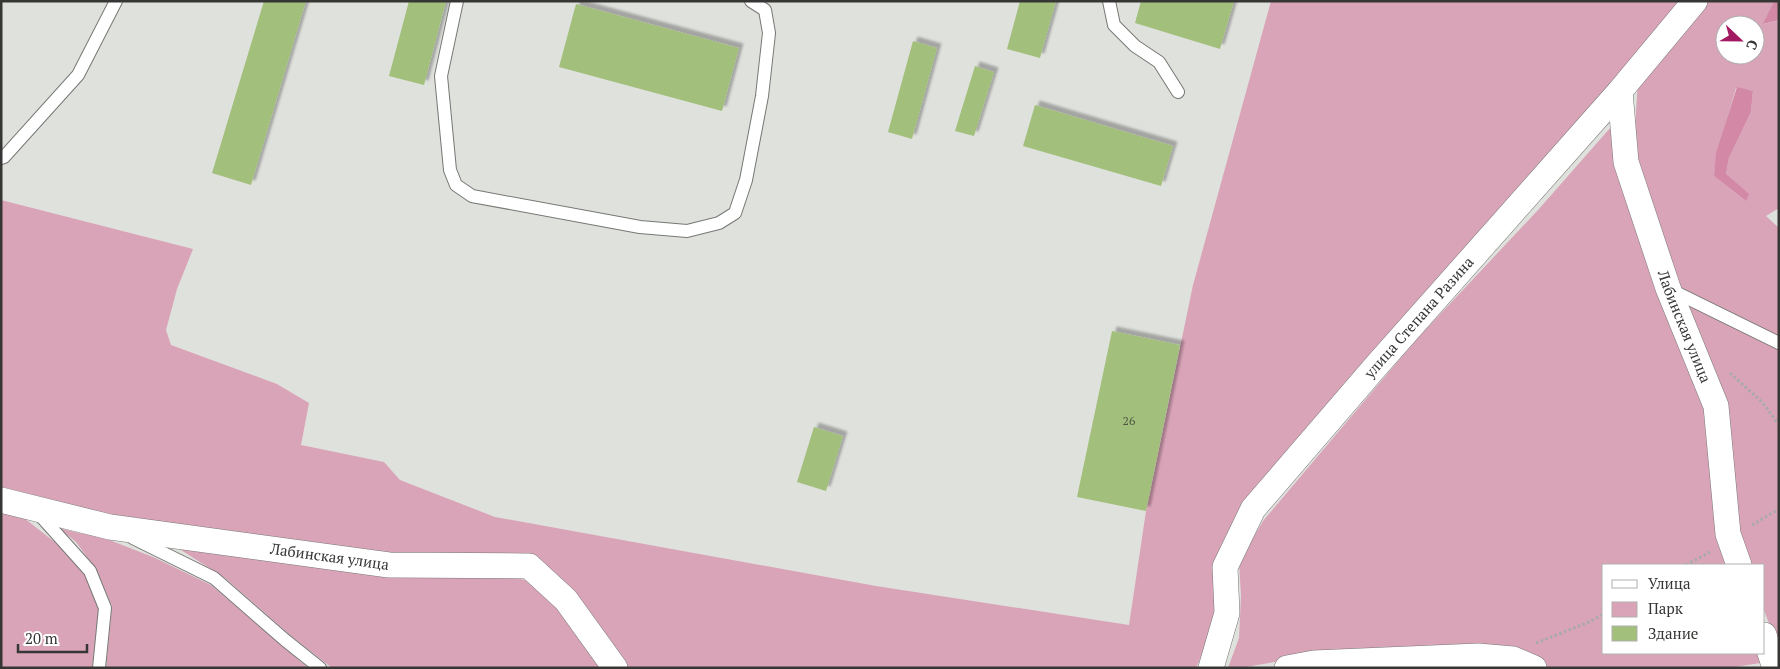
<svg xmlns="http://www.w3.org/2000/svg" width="1780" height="669" viewBox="0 0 1780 669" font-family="'PT Serif',serif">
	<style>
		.green { fill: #daa4b8; fill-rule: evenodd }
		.forest { fill: #d389a5 }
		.building { fill: #a2bf7b; filter: url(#shadow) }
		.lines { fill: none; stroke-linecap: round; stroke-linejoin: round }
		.lane-casing { stroke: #777875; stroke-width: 14 }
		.street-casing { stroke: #777875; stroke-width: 26 }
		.path { stroke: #a9aaa7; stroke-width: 3; stroke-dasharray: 2.5 2.5; stroke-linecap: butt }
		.lane { stroke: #fff; stroke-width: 12 }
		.street { stroke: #fff; stroke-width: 25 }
		.labels { text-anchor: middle; stroke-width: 4; stroke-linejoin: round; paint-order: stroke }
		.number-label { font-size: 12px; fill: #515846 }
		.street-label { font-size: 15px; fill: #363635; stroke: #fff }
	</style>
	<defs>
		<filter id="shadow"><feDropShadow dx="4.5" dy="-4.5" stdDeviation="1" flood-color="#0004"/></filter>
	</defs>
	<rect width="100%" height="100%" fill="#dfe1dd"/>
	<!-- green -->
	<g class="green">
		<polygon points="1271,1 1683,1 1247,509 1220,613 1196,668 626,668 535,559 390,560 113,517 1,491 1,200 193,249 177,289 166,330 171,345 277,384 309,403 301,445 384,462 400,480 495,517 876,586 1129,625 1146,511 1193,285"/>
		<path d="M1708,1H1774L1764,24L1779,20V208L1766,216L1779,228V643L1775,640L1764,610V565H1747L1732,525L1721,400L1633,157L1638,82ZM1725,25H1755V55H1725ZM1736,88L1753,91L1751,112L1729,158L1726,174L1746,201L1714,176L1717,153Z"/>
		<polygon points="1611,127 1706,400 1730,565 1604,565 1604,653 1763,653 1767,662 1728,668 1547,668 1515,654 1297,658 1240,668 1228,668 1239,638 1241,596 1239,562 1263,521 1415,341 1538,210"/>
		<polygon points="1,511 24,518 61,547 87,578 99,608 92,668 1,668"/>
		<polygon points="59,528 79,533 99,536 153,557 211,585 308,668 106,668 112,606 97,571 76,542"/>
		<polygon points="173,545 506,575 532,582 570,618 604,668 332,668 291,636 225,578"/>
	</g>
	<!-- forest -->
	<g class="forest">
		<polygon points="1774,1 1779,1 1779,20 1763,24"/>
		<polygon points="1737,87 1753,91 1751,112 1729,158 1726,174 1749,194 1746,201 1714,176 1716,153"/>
	</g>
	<!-- building -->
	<g class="building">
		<polygon points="264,1 306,1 251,185 212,173"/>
		<polygon points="409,1 446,1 424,85 389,76"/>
		<polygon points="1020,1 1056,1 1040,58 1007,49"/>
		<polygon points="1141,1 1234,1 1220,49 1135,23"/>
		<polygon points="576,4 739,48 722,111 559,67"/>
		<polygon points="913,41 937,48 912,139 888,132"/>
		<polygon points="975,66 994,72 974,136 955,131"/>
		<polygon points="1035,105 1173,146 1161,186 1023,146"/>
		<polygon points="1112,331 1180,345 1146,511 1077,497"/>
		<polygon points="814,427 843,436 826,491 797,482"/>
	</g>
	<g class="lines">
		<!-- lane casing -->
		<g class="lane-casing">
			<g id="lane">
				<polyline points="457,1 441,76 450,170 456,185 472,196 640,227 687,231 719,223 735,213 746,180 762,96 769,33 765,10 751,1"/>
				<polyline points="1109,1 1114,25 1135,46 1159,62 1178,92"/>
				<polyline points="1,158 4,157 78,75 116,1"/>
				<polyline points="1671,290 1779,343"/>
				<polyline points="38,513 90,571 105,608 99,668"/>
				<polyline points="133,538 214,578 285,640 320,668"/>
			</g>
		</g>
		<!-- street casing -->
		<g class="street-casing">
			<g id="street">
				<path id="s1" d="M1620,91L1626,162L1668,288L1716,406L1728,534L1739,565"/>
				<path id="s2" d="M1,500L110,527L389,565L529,566L566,600L615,668"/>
				<polyline points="1764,635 1775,668"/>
				<path id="s3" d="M1211,668L1227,613L1225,567L1253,509L1377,365L1620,91L1695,1"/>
				<polyline points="1287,668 1314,663 1478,656 1513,659 1534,668"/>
			</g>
		</g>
		<!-- path -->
		<g class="path">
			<polyline points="1730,373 1763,403 1779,425"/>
			<polyline points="1752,525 1779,509"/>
			<polyline points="1686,565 1710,552"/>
			<polyline points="1536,643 1589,622 1604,614"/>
		</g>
		<!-- lane -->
		<use href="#lane" class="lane"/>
		<!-- street -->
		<use href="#street" class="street"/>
	</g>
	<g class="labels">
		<!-- number labels -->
		<g class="number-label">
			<text x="1129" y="425">26</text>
		</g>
		<!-- street labels -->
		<g class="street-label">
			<text dy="5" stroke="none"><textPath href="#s3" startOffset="421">улица Степана Разина</textPath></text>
			<text dy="5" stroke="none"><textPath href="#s1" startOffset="246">Лабинская улица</textPath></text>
			<text dy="5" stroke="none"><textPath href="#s2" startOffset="334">Лабинская улица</textPath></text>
		</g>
	</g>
	<!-- border -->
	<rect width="1780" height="669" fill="none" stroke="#363635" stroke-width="5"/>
	<!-- legend -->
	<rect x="1602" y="564" width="162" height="90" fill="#ffffff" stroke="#afafae"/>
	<rect x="1612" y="580" width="25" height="8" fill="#ffffff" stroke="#afafae"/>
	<text x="1648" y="589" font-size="15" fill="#363635">Улица</text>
	<rect x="1612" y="602" width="25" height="15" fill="#daa4b8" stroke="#afafae"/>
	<text x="1648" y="614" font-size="15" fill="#363635">Парк</text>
	<rect x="1612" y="626" width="25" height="15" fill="#a2bf7b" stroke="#afafae"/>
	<text x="1648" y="639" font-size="15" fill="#363635">Здание</text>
	<!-- north arrow -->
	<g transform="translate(1740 40) rotate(112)"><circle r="24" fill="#ffffff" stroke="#afafae"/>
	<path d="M0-4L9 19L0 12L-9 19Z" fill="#a31961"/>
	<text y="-8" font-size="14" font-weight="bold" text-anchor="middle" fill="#363635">С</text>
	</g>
	<!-- scale -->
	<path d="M18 644v8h69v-8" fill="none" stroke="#363635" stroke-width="2.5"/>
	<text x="25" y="644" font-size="15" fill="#363635" stroke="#ffffff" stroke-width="4" paint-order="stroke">20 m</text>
</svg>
